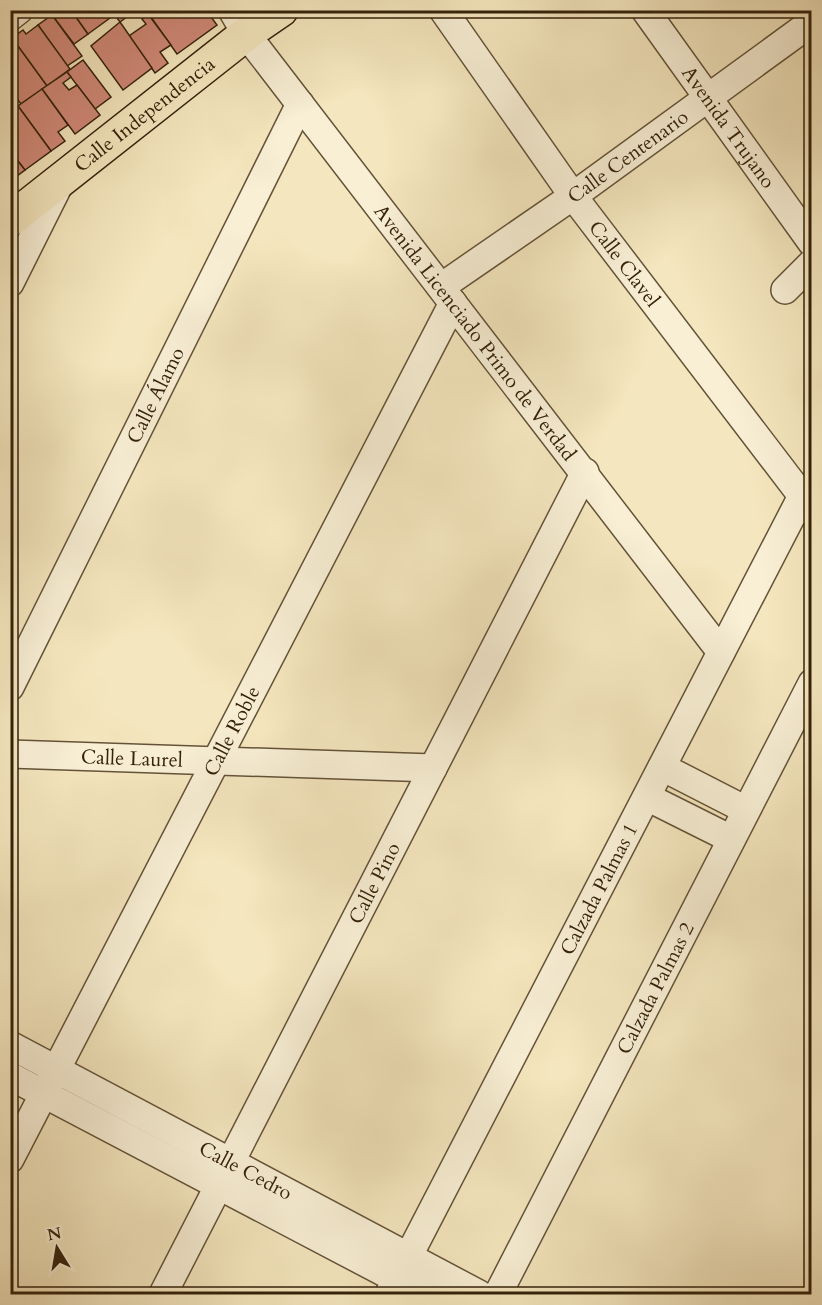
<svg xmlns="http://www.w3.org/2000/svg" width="822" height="1305" viewBox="0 0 822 1305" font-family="Cardo,serif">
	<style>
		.building { fill: #d18979; stroke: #34220b; stroke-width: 1.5 }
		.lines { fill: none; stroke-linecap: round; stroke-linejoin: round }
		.minor-casing { stroke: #645338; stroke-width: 30 }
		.major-casing { stroke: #34220b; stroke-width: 36 }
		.minor { stroke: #f8efd5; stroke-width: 27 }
		.major { stroke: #f4e6be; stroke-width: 33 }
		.labels { text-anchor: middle; stroke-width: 5; stroke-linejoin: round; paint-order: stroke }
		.street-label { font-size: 20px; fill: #34220b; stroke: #f8efd5 }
	</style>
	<rect width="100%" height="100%" fill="#f4e6be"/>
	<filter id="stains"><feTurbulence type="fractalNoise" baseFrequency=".00333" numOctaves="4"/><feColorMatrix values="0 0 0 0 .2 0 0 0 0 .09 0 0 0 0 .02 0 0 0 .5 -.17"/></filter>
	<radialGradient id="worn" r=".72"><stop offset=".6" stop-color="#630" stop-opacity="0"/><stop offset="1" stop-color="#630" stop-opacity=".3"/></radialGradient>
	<!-- building -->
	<g class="building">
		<polygon points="71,10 88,34 74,44 49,11"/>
		<polygon points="71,10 111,10 114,15 88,34"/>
		<polygon points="111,10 136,10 120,22"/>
		<polygon points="146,10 206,10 217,25 177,54"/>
		<polygon points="148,14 171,45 160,52 168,63 155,73 129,36 146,24 142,19"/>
		<polygon points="52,15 82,56 67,66 38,25"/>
		<polygon points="120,22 152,68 123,90 91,46"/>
		<polygon points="38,25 70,69 47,86 12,38 23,30 26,34"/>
		<polygon points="15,42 47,86 21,104 10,90 10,46"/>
		<polygon points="83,60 111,97 95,109 67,72"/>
		<polygon points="67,72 71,77 63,83 69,90 77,85 100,115 75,134 42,89"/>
		<polygon points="42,89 68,125 58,132 65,141 51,151 18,106"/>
		<polygon points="18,106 51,151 25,170 10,151 10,112"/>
		<polygon points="10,151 25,170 13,179 10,175"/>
	</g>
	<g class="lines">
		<!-- minor casing -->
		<g class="minor-casing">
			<g id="minor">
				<path id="s1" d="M232,10L246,34L721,652"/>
				<path id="s2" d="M443,10L573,196L802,496L811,512"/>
				<path id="s3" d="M645,10L812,243"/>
				<polyline points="10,17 19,10"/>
				<polyline points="10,283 60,183"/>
				<path id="s4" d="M441,287L573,196L812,22"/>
				<polyline points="785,290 812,263"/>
				<path id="s5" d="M10,687L300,104"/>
				<path id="s6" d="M10,754L433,768"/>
				<polyline points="662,767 746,810"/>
				<polyline points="647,797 731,839"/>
				<path id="s7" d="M10,1045L479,1294"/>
				<polyline points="10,1076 425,1294"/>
				<path id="s8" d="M10,1159L453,303"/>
				<path id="s9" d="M163,1294L585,472"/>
				<path id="s10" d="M389,1294L802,496L812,486"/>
				<path id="s11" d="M498,1294L812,683"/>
			</g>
		</g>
		<!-- major casing -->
		<g class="major-casing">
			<g id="major">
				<path id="s12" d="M10,220L246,34L281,10"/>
			</g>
		</g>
		<!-- minor -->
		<use href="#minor" class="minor"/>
		<!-- major -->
		<use href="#major" class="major"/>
	</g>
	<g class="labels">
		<!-- street labels -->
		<g class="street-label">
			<text dy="7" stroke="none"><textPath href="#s12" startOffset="171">Calle Independencia</textPath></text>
			<text dy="7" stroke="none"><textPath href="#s3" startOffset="144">Avenida Trujano</textPath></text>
			<text dy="7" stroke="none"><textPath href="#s4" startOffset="228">Calle Centenario</textPath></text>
			<text dy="7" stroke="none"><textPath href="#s2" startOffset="312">Calle Clavel</textPath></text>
			<text dy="7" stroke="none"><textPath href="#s1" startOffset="404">Avenida Licenciado Primo de Verdad</textPath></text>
			<text dy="7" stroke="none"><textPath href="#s5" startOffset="326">Calle Álamo</textPath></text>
			<text dy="7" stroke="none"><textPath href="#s8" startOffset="482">Calle Roble</textPath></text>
			<text dy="7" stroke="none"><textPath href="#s6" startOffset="122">Calle Laurel</textPath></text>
			<text dy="7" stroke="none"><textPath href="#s9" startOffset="462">Calle Pino</textPath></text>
			<text dy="7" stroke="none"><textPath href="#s10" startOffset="456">Calzada Palmas 1</textPath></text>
			<text dy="7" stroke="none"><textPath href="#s11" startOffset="344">Calzada Palmas 2</textPath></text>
			<text dy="7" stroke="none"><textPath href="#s7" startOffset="267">Calle Cedro</textPath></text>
		</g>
	</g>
	<!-- margin -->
	<rect width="822" height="1305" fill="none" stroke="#f4e6be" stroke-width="36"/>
	<rect x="12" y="12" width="798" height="1281" fill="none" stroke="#34220b" stroke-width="3"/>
	<rect x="18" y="18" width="786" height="1269" fill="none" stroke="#34220b" stroke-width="1.5"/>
	<!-- north arrow -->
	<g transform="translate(57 1248) rotate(349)" stroke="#f8efd5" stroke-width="4.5" paint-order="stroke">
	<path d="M0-4.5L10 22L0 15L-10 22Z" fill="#34220b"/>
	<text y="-9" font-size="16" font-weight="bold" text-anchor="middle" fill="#34220b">N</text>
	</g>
	<rect width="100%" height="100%" filter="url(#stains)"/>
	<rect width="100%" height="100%" fill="url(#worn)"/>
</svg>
